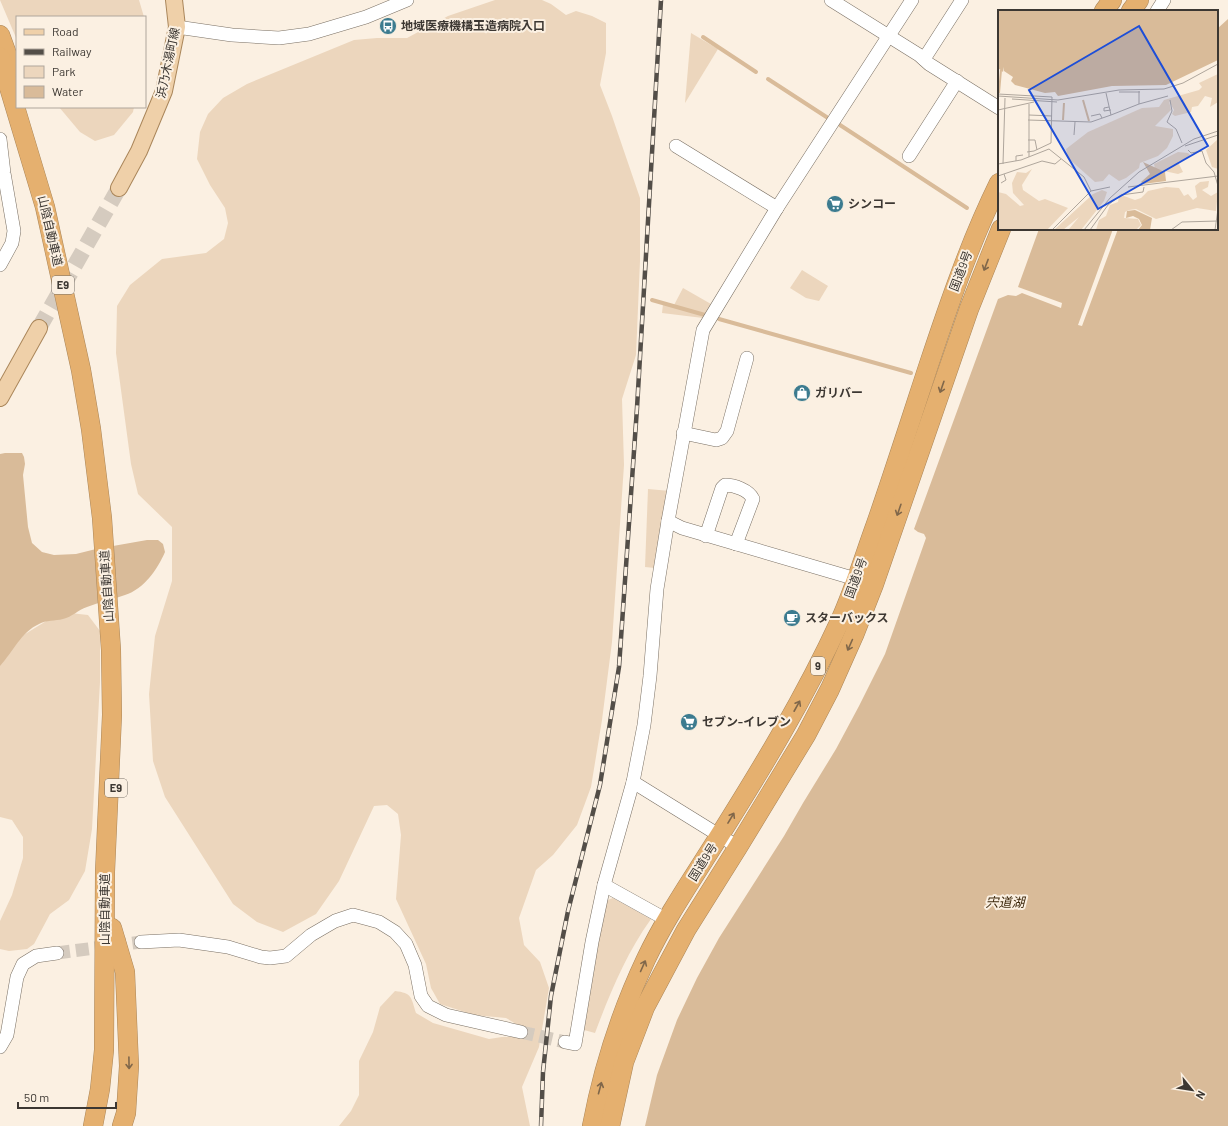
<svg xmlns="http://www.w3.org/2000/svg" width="1228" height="1126" viewBox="0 0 1228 1126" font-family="Barlow,'Noto Sans JP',sans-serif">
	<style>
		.green { fill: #ecd6bd }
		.water { fill: #d9bb99 }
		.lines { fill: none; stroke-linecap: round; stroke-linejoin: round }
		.stream { stroke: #d9bb99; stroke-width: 4 }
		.minor-tunnel { stroke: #d5cbbf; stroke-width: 13; stroke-dasharray: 13 6; stroke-linecap: butt }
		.major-tunnel { stroke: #d5cbbf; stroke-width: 16; stroke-dasharray: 16 8; stroke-linecap: butt }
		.minor-casing { stroke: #7a7064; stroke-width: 14 }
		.major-casing { stroke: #aa865a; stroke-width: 18 }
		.highway-casing { stroke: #aa865a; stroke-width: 20 }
		.minor { stroke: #fff; stroke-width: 13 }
		.major { stroke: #efd0a9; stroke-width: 16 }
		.highway { stroke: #e5b06f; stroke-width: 19 }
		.rail-casing { stroke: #534e48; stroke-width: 4.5 }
		.rail { stroke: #fbf0e2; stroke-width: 3; stroke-dasharray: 9; stroke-linecap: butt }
		.oneway { stroke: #80674a }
		.labels { text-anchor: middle; stroke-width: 4; stroke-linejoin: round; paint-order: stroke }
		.shield { fill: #fbf0e2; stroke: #756e67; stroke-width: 1 }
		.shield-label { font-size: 11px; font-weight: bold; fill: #3c3732 }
		.poi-label { font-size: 12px; font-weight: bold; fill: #3c3732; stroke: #fbf0e2; text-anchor: start }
		.street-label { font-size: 12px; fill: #3c3732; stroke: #fbf0e2 }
		.water-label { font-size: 13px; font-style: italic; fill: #3e290d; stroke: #fbf0e2 }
		.inset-river { fill: none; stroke: #d9bb99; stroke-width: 2 }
		.inset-road { fill: none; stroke: #afa69c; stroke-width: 1 }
		.view { fill: #1d4ed8; fill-opacity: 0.15; stroke: #1d4ed8; stroke-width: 2 }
		.inset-edge { fill: none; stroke: #3c3732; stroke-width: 2 }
	</style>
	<rect width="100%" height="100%" fill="#fbf0e2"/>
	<!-- green -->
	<g class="green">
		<polygon points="0,0 139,0 144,17 17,17 17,40"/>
		<path d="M495,0H542L551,4L566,15L576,11L592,16L606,23V53L600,85L612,116L640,198V261L636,355L622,399L624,465L612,642L602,720L591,787L577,825L553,855L536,870L519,918L524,945L540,962L549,988L539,1047L522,1087L530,1126H339L351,1111L359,1095V1061L373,1032L380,1007L395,991C412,993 411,997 416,1013L433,1023L489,1039L502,1037H516L523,1028L506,1018L474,1015L440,1004L431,988L426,964L396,899L401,835L398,814L387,805L374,806L339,881L316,914L283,932L257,922L233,904L165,797L153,761L149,694L155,636L172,581V527L138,494L131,464L116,353L117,306L130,285L162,259L206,253L224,239L228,223L225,208L210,185L197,159L200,132L208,114L223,98L247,84L354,40L377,38H407L448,16Z"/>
		<polygon points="691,33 718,49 685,103"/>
		<polygon points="59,107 134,107 133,112 114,135 95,141 80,132"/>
		<polygon points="802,270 828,286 819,301 806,298 790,288"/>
		<polygon points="683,288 711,304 703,318 662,313 663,304 673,307"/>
		<polygon points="648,489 670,491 655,568 645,567"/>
		<polygon points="61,612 88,615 100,631 100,682 92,829 85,871 69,900 50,914 34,944 27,949 9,951 0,949 0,921 12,895 23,858 23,837 12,820 0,817 0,660 17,639"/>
		<path d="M613,898L651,919C626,954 610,993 595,1033L584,1030L605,901Z"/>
	</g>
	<!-- water -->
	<g class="water">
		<polygon points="1228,19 1228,1126 645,1126 657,1075 677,1020 697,978 719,938 784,836 803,803 836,749 859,706 885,654 926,538 924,534 918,532 914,529 998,299 1008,295 1016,296 1022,293 1061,308 1062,303 1018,287 1039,229 1113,229 1078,325 1082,326 1118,229 1217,229 1217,29"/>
		<path d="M5,453H22L24,457L25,464L23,475L28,527L32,543L42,552L54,555L76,554L96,549L147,540H158L163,544L165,552C157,570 144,589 125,595C112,600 99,602 87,607C78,610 72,617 63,619C55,621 46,620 39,624C21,632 13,652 0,666V454Z"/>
	</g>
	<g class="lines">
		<!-- stream -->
		<g class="stream">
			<polyline points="703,37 756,72"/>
			<polyline points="768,79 828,118"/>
			<polyline points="840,125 967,208"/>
			<polyline points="652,300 705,315"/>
			<polyline points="719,319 911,373"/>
		</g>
		<!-- minor-tunnel -->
		<g class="minor-tunnel">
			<polyline points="57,953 141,942"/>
			<polyline points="521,1032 565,1042"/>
		</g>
		<!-- major-tunnel -->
		<polyline class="major-tunnel" points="39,328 119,188"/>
		<!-- minor casing -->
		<g class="minor-casing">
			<g id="minor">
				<polyline points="831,0 919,55 929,64 999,108"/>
				<polyline points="1157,11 1164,0"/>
				<polyline points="177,27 232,35 279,38 309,34 366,17 407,0"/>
				<polyline points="924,59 962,0"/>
				<polyline points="0,139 4,173 14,231 12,243 0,265"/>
				<polyline points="676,146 777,208"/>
				<polyline points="909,156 957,81"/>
				<polyline points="683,433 716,440 722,438 727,431 747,358"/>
				<path d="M706,536L722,488L725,485C734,485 749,490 753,499L736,544"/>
				<polyline points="856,579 682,528 668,521 703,330 777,208 912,0"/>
				<polyline points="633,782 644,725 650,676 657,589 668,521"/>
				<polyline points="604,885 667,920"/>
				<polyline points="141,942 179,940 228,947 261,957 270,958 286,956 311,935 335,921 353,915 368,919 379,922 395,932 406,944 415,965 421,996 428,1006 446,1015 521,1032"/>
				<polyline points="565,1042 575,1044 592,942 604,885 633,782 738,847"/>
				<polyline points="0,1047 7,1035 17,977 23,964 36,956 57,953"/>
			</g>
		</g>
		<!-- major casing -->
		<g class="major-casing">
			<g id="major">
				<polyline points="119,188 139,151 164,91 177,27 174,0"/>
				<polyline points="0,398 39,328"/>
			</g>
		</g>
		<!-- highway casing -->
		<g class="highway-casing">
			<g id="highway">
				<polyline points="1104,11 1112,0"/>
				<polyline points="1131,11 1139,0"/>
				<polyline points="0,35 12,68"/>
				<polyline points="0,57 45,207 81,370 91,429 102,518 111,650 112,715 105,872 104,1050 100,1089 93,1126"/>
				<polyline points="112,928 125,972 129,1066 126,1113 122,1126"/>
				<path d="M592,1126C603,1068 621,1012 646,959C666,917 693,878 718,838C762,768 805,697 840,621C854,590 864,557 876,524C894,472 911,419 928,367C949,304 970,242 999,183"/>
				<polyline points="610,1126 624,1062 645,1007 686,930 738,847 806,735 830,689 854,635 874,584 969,309 1001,229"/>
			</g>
		</g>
		<!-- minor -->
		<use href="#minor" class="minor"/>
		<!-- major -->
		<use href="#major" class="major"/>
		<!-- highway -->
		<use href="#highway" class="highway"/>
		<!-- rail casing -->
		<g class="rail-casing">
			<polyline id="rail" points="541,1126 543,1072 551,996 568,911 600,785 619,667 637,408 661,0"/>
		</g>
		<!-- rail -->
		<use href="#rail" class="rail"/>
	</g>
	<!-- one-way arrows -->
	<defs><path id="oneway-shaft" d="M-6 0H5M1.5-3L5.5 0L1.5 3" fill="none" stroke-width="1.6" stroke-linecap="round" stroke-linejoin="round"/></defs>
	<g class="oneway">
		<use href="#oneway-shaft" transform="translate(986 265) rotate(111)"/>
		<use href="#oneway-shaft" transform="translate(942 387) rotate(109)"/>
		<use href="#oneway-shaft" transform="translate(899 510) rotate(109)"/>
		<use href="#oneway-shaft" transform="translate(850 645) rotate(114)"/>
		<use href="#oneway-shaft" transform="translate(797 706) rotate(-61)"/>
		<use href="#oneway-shaft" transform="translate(731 818) rotate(-59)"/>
		<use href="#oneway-shaft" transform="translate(643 966) rotate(-66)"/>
		<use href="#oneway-shaft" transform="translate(129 1063) rotate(89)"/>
		<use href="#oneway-shaft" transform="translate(600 1088) rotate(-75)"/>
	</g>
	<!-- icons -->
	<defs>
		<g id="bus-disc" transform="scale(0.9)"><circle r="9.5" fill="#3c7b8f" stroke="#fbf0e2"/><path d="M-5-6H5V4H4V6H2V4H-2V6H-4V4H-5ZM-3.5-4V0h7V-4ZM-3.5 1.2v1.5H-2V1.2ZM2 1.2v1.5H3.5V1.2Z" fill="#fff"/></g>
		<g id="supermarket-disc" transform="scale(0.9)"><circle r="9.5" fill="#3c7b8f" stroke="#fbf0e2"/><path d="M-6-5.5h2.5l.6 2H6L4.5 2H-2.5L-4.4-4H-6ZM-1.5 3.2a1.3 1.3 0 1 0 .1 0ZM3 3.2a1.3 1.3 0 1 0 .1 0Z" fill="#fff"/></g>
		<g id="shop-disc" transform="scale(0.9)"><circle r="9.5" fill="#3c7b8f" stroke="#fbf0e2"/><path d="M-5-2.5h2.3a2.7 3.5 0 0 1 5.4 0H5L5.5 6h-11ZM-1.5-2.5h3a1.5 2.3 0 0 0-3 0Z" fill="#fff"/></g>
		<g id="cafe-disc" transform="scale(0.9)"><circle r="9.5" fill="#3c7b8f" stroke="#fbf0e2"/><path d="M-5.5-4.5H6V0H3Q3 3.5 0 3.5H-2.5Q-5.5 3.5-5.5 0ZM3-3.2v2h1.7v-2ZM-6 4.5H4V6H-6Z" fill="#fff"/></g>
	</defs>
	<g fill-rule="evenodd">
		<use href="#bus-disc" x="388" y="26"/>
		<use href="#supermarket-disc" x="835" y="204"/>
		<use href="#shop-disc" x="802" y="393"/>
		<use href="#cafe-disc" x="792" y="618"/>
		<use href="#supermarket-disc" x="689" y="722"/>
	</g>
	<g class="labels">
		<!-- shield labels -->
		<g class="shield">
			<rect x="52" y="276" width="22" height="18" rx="3"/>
			<rect x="811" y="657" width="14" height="18" rx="3"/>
			<rect x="105" y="779" width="22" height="18" rx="3"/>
		</g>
		<g class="shield-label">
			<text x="63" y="289">E9</text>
			<text x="818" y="670">9</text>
			<text x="116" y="792">E9</text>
		</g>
		<!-- poi labels -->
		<g class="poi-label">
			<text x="401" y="30">地域医療機構玉造病院入口</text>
			<text x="848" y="208">シンコー</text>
			<text x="815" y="397">ガリバー</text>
			<text x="805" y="622">スターバックス</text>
			<text x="702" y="726">セブン-イレブン</text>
		</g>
		<!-- street labels -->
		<g class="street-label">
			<text transform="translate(168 63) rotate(-78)" y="4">浜乃木湯町線</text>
			<text transform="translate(50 231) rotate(77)" y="4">山陰自動車道</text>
			<text transform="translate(961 271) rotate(-69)" y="4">国道9号</text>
			<text transform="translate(856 578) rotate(-70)" y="4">国道9号</text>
			<text transform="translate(107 586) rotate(-94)" y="4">山陰自動車道</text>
			<text transform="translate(703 862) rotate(-58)" y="4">国道9号</text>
			<text transform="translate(105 909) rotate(-90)" y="4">山陰自動車道</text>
		</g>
		<!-- water labels -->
		<g class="water-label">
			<text x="1005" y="907">宍道湖</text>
		</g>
	</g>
	<!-- overview -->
	<g transform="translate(998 10)">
		<rect width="220" height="220" fill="#fbf0e2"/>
		<path d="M220,64V92L212,97L214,88L207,86L200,96L194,97L193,102L177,106L174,104L176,100L171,91L173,100L157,116L175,119V126L169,138L160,146L142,153L141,158L128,168L121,171L111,164L105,171L97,172L70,148L68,139L90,122L144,98L161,97L166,90L201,80L204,77L201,73ZM220,129V159L214,157L208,140ZM180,142L190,143L193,146L180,152L185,162L180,164L157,159L156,154ZM34,159L24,175L25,180L41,191L47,189L70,198L49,220H0V182L8,184L22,196L26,195L15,183L14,173L19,162L28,163ZM211,171L210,177L204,180L213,186L220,182L218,201L199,198L158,209L138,199L131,200L127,202L126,208L140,209L143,215L139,219L98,220L101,210L108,206L112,195L120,192L121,187L126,186L137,190L143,188L150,181L168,177L181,178L186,186L190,184L195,190L199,187L197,176L202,172ZM104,180L109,182L106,191L83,220L71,219L81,207L65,220H56L95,184Z" fill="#ecd6bd"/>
		<path d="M0,0H220V50L168,75L114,76L60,86L57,82L47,83L17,75L13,71L15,67L6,61V57L5,62L0,58ZM145,152L167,162L168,171L145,174L143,172L152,164ZM137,200L154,208L152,220H140L144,215L141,209L135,206L128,208L129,201Z" fill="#d9bb99"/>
		<path class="inset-river" d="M1,83L3,60M85,90L91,111M65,110L66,93"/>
		<path class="inset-road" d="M141,81V94L170,86M121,82H142M0,84L54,87L53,133L36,141L29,142M0,86L60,90L121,80L166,79L185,73L220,54M14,89L59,92M172,90L174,101L169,112L178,119L184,133M111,97L106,98V101L113,100M0,100L36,92M31,105L54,106M113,105L141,94M93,106L102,104L104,108M30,110L93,112L113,105L108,83M76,125L77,112M30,130H37L39,140M187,136L220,125M190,140L193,143L204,141L208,153L216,162L220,176M31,147V94M18,151V146L25,145M0,154L23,150L51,139L86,167L93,181M5,154L7,88M0,166L44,151L57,154L63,149M3,173L8,170L6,164M130,177L220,166M54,220L93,181L112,177M86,220L112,188L141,162L196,129L220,121M92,220L110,195L123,185L145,182L146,177M173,220L184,212L220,211M217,220L220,199"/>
		<path class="view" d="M141,16L210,136L100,199L31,80Z"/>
		<rect width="220" height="220" class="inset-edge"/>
	</g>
	<!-- legend -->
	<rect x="16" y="16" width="130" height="92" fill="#fbf0e2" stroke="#afa69c"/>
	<rect x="24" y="29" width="20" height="6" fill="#efd0a9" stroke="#afa69c"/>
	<text x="52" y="36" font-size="12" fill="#3c3732">Road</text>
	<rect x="24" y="49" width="20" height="6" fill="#534e48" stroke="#afa69c"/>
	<text x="52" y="56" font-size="12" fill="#3c3732">Railway</text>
	<rect x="24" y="66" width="20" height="12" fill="#ecd6bd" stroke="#afa69c"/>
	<text x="52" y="76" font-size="12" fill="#3c3732">Park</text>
	<rect x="24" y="86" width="20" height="12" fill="#d9bb99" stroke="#afa69c"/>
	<text x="52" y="96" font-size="12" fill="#3c3732">Water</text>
	<!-- north arrow -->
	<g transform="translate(1192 1090) rotate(120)" stroke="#fbf0e2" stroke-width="3" paint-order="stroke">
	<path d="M0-3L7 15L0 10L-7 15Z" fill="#3c3732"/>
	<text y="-6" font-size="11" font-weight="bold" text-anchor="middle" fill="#3c3732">N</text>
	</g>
	<!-- scale -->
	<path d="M18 1102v6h98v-6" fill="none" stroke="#3c3732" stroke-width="2"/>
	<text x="24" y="1102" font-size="12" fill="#3c3732" stroke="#fbf0e2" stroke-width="3" paint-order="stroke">50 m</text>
</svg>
